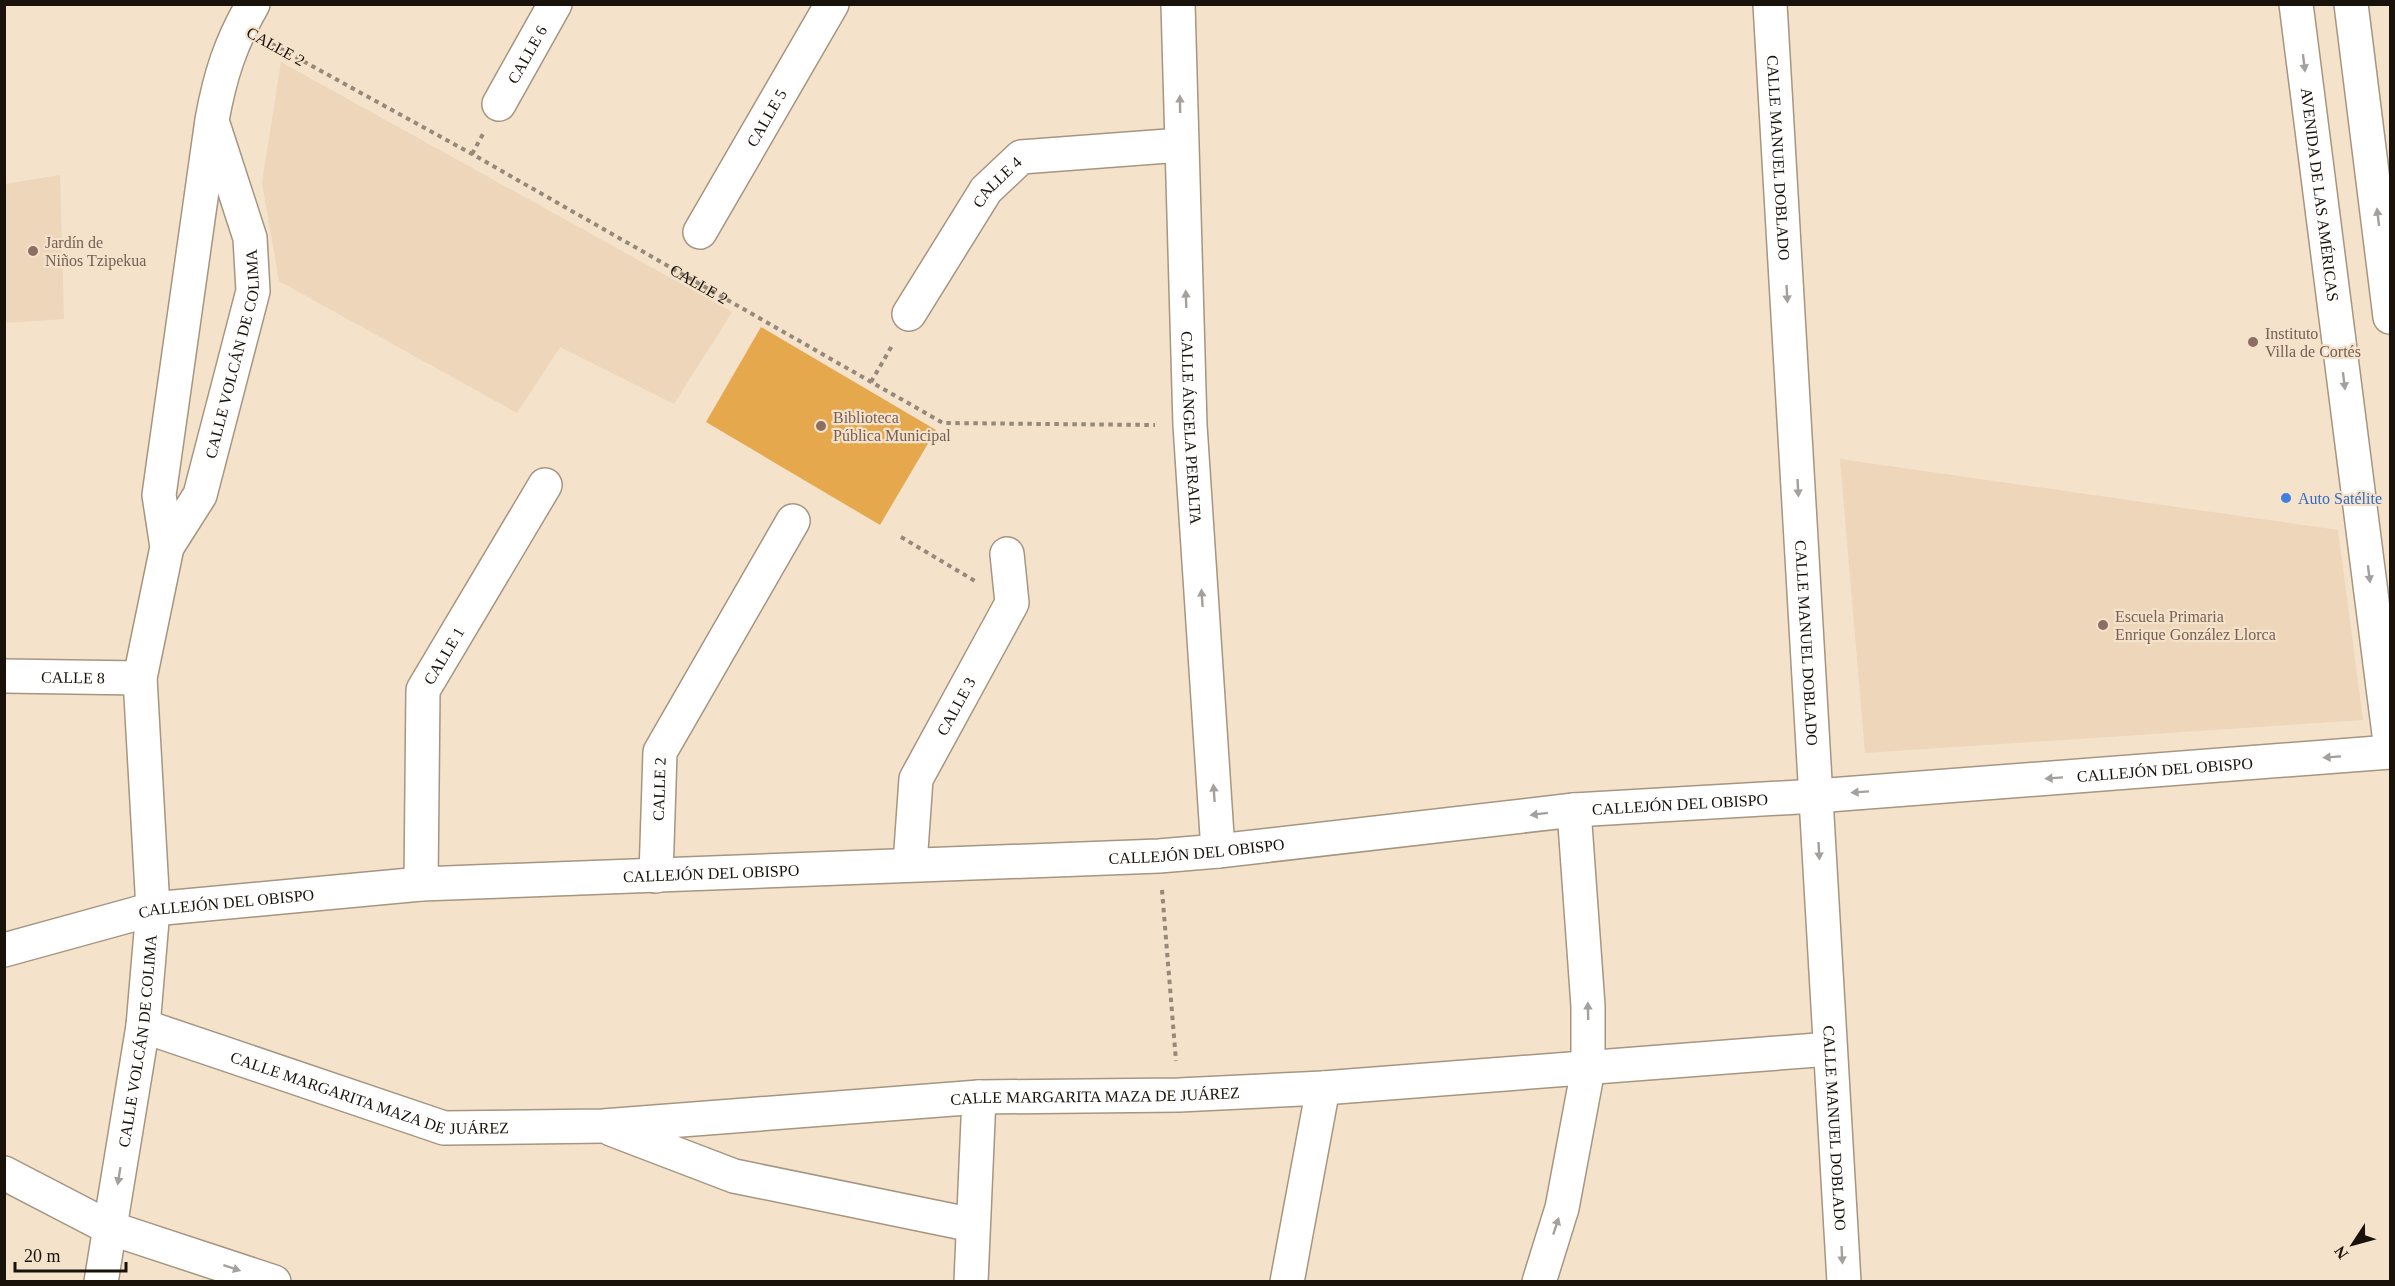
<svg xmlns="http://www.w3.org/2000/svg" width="2395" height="1286" viewBox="0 0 2395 1286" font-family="Georgia,serif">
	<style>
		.built { fill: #edd6b9 }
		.building { fill: #e6a84d }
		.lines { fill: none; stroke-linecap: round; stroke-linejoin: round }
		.minor-casing { stroke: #a69580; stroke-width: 36 }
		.major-casing { stroke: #a69580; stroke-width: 36 }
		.path { stroke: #968979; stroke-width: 4; stroke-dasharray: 4.5 4.5; stroke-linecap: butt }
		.minor { stroke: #fff; stroke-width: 33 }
		.major { stroke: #fff; stroke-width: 33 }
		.oneway { fill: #a3a09d }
		.education-dot { fill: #8d6e63; stroke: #f4e2cb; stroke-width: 2 }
		.shop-dot { fill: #3f7fe0; stroke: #f4e2cb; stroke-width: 2 }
		.labels { text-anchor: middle; stroke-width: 4.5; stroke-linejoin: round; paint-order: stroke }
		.street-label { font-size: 16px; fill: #18120a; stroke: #f4e2cb }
		.education-label { font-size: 16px; fill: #785e54; stroke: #f4e2cb; text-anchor: start }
		.shop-label { font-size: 16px; fill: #366cbe; stroke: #f4e2cb; text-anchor: start }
	</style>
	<rect width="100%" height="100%" fill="#f4e2cb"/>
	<!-- built -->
	<g class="built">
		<polygon points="281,62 732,312 674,404 560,347 517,413 279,281 262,183"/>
		<polygon points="60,175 64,319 5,323 5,184"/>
		<polygon points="1840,459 2338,530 2363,720 1865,753"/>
	</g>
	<!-- building -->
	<polygon class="building" points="761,327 936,430 880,525 706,422"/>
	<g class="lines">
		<!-- minor casing -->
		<g class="minor-casing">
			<g id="minor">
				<path id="s2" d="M1178,4L1190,425L1218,851"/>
				<path id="s3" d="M1770,4L1844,1282"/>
				<path id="s4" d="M499,104L555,4"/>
				<path id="s5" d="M700,232L832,4"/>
				<path id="s6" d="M909,314L986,190L1021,157L1181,145"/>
				<path id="s7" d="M167,547L200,495L253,291L250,238L214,127"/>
				<path id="s8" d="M4,676L140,678"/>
				<path id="s9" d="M910,864L916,779L1012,603L1007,554"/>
				<path id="s10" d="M656,876L660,752L793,521"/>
				<path id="s11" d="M421,884L423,690L545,485"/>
				<path id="s12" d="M4,950L153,909L421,884L1159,856L1218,851L1574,810L1816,796L2390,752"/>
				<path id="s13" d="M143,1026L444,1128L603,1126L979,1097L1179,1095L1323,1088L1830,1049"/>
				<polyline points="611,1129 734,1176 973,1225"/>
				<polyline points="4,1173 110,1228 274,1282"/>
				<path id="s14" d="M101,1282L143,1026L153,909L140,678L167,547L159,495L212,120C220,76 230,44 253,4"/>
				<polyline points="971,1282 979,1097"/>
				<polyline points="1287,1282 1323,1088"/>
				<polyline points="1539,1282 1562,1208 1588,1069 1588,1006 1574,810"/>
			</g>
		</g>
		<!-- major casing -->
		<g class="major-casing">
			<g id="major">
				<path id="s15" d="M2296,4L2390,742"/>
				<polyline points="2351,4 2390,317"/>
			</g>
		</g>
		<!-- path -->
		<g class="path">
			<path id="s1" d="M272,44L472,154L943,423L1155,425"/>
			<polyline points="472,154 483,134"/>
			<polyline points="871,382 893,344"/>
			<polyline points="901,537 975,581"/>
			<polyline points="1162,890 1176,1061"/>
		</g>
		<!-- minor -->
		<use href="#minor" class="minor"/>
		<!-- major -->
		<use href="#major" class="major"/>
	</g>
	<!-- one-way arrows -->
	<defs><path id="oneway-solid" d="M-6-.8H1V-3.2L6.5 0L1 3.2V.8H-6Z" transform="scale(1.5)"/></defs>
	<g class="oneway">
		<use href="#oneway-solid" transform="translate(2304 63) rotate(83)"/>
		<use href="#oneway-solid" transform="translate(1180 104) rotate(-91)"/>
		<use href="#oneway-solid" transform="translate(2378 217) rotate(-97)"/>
		<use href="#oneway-solid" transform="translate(1787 294) rotate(87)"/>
		<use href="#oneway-solid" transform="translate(1186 299) rotate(-92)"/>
		<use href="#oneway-solid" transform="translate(2344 381) rotate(83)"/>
		<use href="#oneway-solid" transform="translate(1798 488) rotate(87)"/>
		<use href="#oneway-solid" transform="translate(2369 574) rotate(83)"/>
		<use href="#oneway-solid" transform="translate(1202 598) rotate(-94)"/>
		<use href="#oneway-solid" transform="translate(2332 757) rotate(176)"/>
		<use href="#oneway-solid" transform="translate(2054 778) rotate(176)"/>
		<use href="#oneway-solid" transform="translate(1860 792) rotate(176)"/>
		<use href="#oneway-solid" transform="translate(1214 793) rotate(-94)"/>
		<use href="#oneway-solid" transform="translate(1539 814) rotate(173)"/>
		<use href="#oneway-solid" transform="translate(1819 851) rotate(87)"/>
		<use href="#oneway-solid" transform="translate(1588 1011) rotate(-91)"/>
		<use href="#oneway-solid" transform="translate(119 1176) rotate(99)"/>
		<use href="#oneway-solid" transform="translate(1556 1226) rotate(-72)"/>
		<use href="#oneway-solid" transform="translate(1842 1255) rotate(87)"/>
		<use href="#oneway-solid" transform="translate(232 1268) rotate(18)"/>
	</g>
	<!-- markers -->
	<g class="education-dot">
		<circle cx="33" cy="251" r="6"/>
		<circle cx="2253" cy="342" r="6"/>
		<circle cx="821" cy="426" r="6"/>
		<circle cx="2103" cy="625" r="6"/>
	</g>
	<circle class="shop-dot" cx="2286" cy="498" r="6"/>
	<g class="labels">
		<!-- street labels -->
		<g class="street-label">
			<text transform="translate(276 46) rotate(29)" y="6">CALLE 2</text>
			<text dy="6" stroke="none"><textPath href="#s4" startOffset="57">CALLE 6</textPath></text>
			<text dy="6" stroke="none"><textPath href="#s5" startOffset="132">CALLE 5</textPath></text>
			<text dy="6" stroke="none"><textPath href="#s3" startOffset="154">CALLE MANUEL DOBLADO</textPath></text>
			<text dy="6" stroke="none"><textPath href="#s6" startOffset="159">CALLE 4</textPath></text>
			<text dy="6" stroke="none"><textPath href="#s15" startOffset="192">AVENIDA DE LAS AMÉRICAS</textPath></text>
			<text dy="6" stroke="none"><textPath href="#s1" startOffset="490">CALLE 2</textPath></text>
			<text dy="6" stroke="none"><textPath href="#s7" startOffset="207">CALLE VOLCÁN DE COLIMA</textPath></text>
			<text dy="6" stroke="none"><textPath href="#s2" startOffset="424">CALLE ÁNGELA PERALTA</textPath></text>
			<text dy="6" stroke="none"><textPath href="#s3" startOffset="640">CALLE MANUEL DOBLADO</textPath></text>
			<text dy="6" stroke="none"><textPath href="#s11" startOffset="234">CALLE 1</textPath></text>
			<text dy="6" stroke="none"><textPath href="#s8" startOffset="69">CALLE 8</textPath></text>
			<text dy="6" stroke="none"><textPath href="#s9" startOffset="168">CALLE 3</textPath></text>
			<text dy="6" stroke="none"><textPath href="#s12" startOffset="2172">CALLEJÓN DEL OBISPO</textPath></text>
			<text dy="6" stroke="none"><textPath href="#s10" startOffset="87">CALLE 2</textPath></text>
			<text dy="6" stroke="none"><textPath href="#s12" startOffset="1686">CALLEJÓN DEL OBISPO</textPath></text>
			<text dy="6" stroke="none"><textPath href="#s12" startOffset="1200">CALLEJÓN DEL OBISPO</textPath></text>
			<text dy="6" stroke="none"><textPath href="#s12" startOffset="714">CALLEJÓN DEL OBISPO</textPath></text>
			<text dy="6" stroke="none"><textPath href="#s12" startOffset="228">CALLEJÓN DEL OBISPO</textPath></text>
			<text dy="6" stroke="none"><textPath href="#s14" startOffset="244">CALLE VOLCÁN DE COLIMA</textPath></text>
			<text dy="6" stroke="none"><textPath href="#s13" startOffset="238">CALLE MARGARITA MAZA DE JUÁREZ</textPath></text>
			<text dy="6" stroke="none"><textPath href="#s13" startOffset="970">CALLE MARGARITA MAZA DE JUÁREZ</textPath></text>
			<text dy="6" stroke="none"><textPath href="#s3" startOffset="1126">CALLE MANUEL DOBLADO</textPath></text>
		</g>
		<!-- education labels -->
		<g class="education-label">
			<text x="45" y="248">Jardín de<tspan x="45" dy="18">Niños Tzipekua</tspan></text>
			<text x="2265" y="339">Instituto<tspan x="2265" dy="18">Villa de Cortés</tspan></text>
			<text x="833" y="423">Biblioteca<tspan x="833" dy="18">Pública Municipal</tspan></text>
			<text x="2115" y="622">Escuela Primaria<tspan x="2115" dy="18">Enrique González Llorca</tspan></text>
		</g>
		<!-- shop labels -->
		<g class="shop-label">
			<text x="2298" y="504">Auto Satélite</text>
		</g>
	</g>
	<!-- border -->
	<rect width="2395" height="1286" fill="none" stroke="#18120a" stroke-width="12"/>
	<!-- north arrow -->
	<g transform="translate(2353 1244) rotate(234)" stroke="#f4e2cb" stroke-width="4.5" paint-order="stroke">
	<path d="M0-4.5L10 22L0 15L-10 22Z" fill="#18120a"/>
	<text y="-9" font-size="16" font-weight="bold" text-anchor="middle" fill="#18120a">N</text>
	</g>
	<!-- scale -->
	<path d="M15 1262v9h111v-9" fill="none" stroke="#18120a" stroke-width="3"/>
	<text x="24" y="1262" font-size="18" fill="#18120a" stroke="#f4e2cb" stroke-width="4.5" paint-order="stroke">20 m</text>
</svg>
